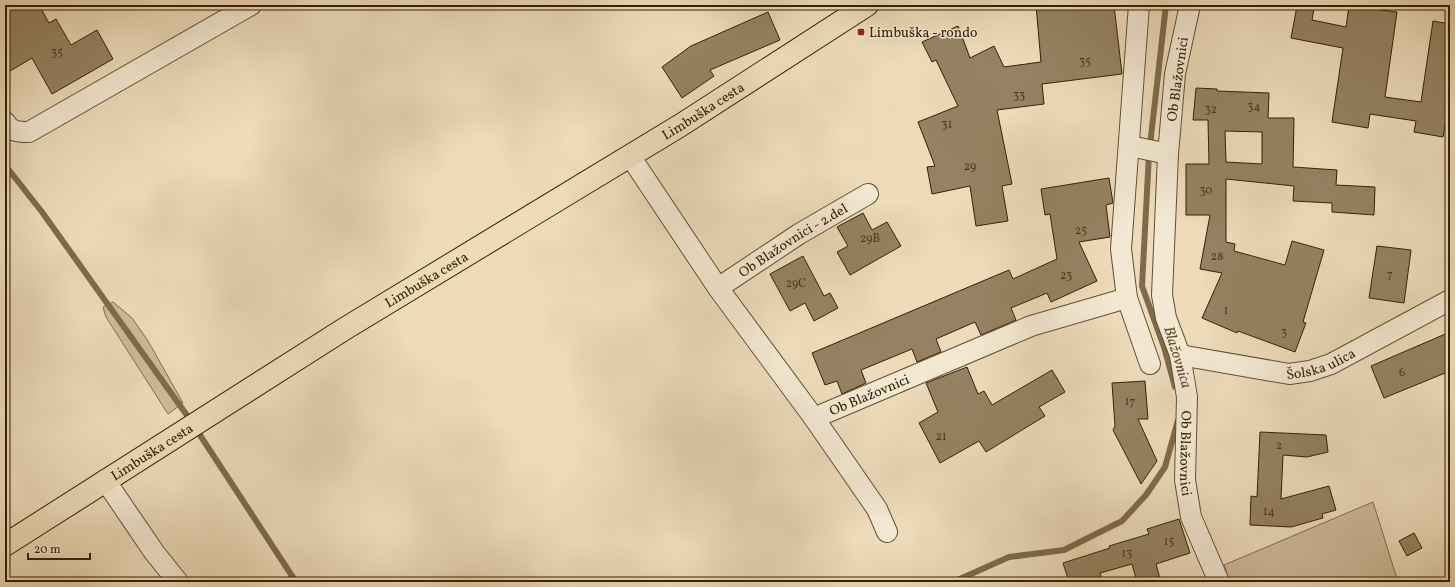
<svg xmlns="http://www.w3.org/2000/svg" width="1455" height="587" viewBox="0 0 1455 587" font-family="Vollkorn,serif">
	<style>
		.green { fill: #cebb9b; stroke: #826e4e }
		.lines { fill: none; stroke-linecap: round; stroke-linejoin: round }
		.stream { stroke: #7e6b4b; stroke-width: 6 }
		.building { fill: #958262; stroke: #352102; fill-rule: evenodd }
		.minor-casing { stroke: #635030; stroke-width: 22 }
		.major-casing { stroke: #352102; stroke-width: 24 }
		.minor { stroke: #f3e8d2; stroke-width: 20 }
		.major { stroke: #eddbba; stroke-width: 22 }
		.poi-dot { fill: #8f2418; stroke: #f3e8d2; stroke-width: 1.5 }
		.labels { text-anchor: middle; stroke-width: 3; stroke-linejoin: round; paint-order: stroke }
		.number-label { font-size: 12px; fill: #4d391a }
		.poi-label { font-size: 14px; fill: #352102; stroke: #f3e8d2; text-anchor: start }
		.street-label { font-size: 14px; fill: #352102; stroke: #f3e8d2 }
		.water-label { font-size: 15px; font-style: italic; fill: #5f4c2c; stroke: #f3e8d2 }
	</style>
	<rect width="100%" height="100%" fill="#eddbba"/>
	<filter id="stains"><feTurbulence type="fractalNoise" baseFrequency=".005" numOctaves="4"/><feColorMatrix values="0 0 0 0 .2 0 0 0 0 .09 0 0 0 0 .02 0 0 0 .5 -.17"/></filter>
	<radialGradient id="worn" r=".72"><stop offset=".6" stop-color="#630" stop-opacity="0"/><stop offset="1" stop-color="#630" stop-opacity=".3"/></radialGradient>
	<!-- green -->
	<g class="green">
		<polygon points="113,302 132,318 148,341 183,403 168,414 106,317 103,307"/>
		<polygon points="1373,502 1398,582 1230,582 1224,565"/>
	</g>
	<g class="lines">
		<!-- stream -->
		<g class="stream">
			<polyline points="1166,5 1149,154 1142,286 1164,347 1175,387"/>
			<polyline points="5,165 42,212 191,421"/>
			<polyline points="196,429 296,582"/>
			<polyline points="953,582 1009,557 1064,550 1122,521 1146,495 1165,467 1178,420"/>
		</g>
	</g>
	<!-- building -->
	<g class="building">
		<polygon points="5,5 39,5 49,23 56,19 71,45 97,30 113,59 52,94 32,58 5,74"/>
		<polygon points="1036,5 1114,5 1122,74 1042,84 1044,104 997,110 1012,184 1002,186 1008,221 976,226 970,186 932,194 927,167 935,166 918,122 958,106 936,60 932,62 922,42 958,26 970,58 994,46 1004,67 1041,62"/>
		<polygon points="1297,6 1314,9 1312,20 1346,27 1349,6 1397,12 1385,97 1421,102 1433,21 1450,24 1450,120 1446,119 1443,137 1414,132 1416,121 1370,114 1368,128 1332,122 1343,48 1291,38"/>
		<polygon points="768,12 780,40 710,70 714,76 682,98 662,67 691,46"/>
		<path d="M1196,88L1217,89V91L1269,93L1268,118H1294L1293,167L1337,170L1336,185L1375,187L1374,215L1332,212V203L1293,201L1294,186L1226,179V242L1235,244L1234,251L1285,265L1292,241L1324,250L1303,322L1306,323L1295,352L1238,331L1237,333L1202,318L1222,273L1200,269L1210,215H1186V164H1209L1208,120H1193ZM1225,131L1262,132V164L1226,162Z"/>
		<polygon points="1109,178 1113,203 1106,205 1110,237 1079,242 1097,281 1051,302 1047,293 1011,308 1016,320 981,335 975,322 936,339 941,352 917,362 912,349 861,370 866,383 842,394 837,381 825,385 812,353 1009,270 1013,279 1057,259 1050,214 1045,215 1041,189"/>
		<polygon points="863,213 872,230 887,222 901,246 850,275 837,252 848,246 837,227"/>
		<polygon points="1377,246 1411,250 1404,303 1369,298"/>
		<polygon points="803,256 824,296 830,293 838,308 814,321 805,303 790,311 770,274"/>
		<polygon points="1450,332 1450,371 1384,398 1371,366"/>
		<polygon points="967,367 978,394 984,391 992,405 1052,370 1065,392 1039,407 1045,416 986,452 979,441 940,463 919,423 938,412 926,383"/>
		<polygon points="1145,381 1148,419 1138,419 1157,461 1141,484 1113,430 1115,426 1112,383"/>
		<polygon points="1260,432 1326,435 1328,452 1307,457 1283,455 1281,499 1329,486 1336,510 1322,514 1323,518 1291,527 1250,525 1251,496 1257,497"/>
		<polygon points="1179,519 1190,553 1156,564 1161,582 1137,582 1132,564 1100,573 1103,582 1069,582 1063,563 1110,548 1109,546 1149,534 1147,529"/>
		<polygon points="1414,533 1422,548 1407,556 1399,541"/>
	</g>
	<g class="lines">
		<!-- minor casing -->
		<g class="minor-casing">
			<g id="minor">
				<polyline points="1139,5 1121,249 1127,298 1150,364"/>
				<path id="s1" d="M1190,5L1175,74L1168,154L1162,295L1166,318L1180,355L1187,397L1185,480L1191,517L1219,582"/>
				<path d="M5,122C11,132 18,132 29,132L251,5"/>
				<polyline points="1130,146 1168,154"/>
				<polyline points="630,156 718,288 814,418 877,509 887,532"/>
				<path id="s2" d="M718,288L799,234L868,194"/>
				<path id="s3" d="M1180,355L1289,374L1310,371L1331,364L1450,300"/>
				<path id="s4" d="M814,418L1031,326L1127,298"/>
				<polyline points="105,480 154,552 178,582"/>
			</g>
		</g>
		<!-- major casing -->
		<g class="major-casing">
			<g id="major">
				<path id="s5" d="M5,545L346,328L681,125L867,5"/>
			</g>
		</g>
		<!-- minor -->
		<use href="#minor" class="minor"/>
		<!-- major -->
		<use href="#major" class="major"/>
	</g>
	<!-- markers -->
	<rect class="poi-dot" x="857" y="28" width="8" height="8" rx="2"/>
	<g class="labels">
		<!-- number labels -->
		<g class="number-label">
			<text x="57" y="56">35</text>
			<text x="1085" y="65">35</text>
			<text x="1019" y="99">33</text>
			<text x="1254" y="110">34</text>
			<text x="1211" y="113">32</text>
			<text x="947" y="128">31</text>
			<text x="970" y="170">29</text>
			<text x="1206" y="194">30</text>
			<text x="1081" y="234">25</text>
			<text x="870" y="242">29B</text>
			<text x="1217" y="260">28</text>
			<text x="1390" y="278">7</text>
			<text x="1066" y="279">23</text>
			<text x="796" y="287">29C</text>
			<text x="1226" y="314">1</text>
			<text x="1284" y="336">3</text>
			<text x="1402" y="376">6</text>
			<text x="1130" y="405">17</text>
			<text x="941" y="440">21</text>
			<text x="1279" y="449">2</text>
			<text x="1269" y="515">14</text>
			<text x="1169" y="545">15</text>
			<text x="1127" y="557">13</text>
		</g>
		<!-- poi labels -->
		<g class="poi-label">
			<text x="869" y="37">Limbuška - rondo</text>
		</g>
		<!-- street labels -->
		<g class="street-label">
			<text transform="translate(1177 79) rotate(-82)" y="5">Ob Blažovnici</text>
			<text dy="5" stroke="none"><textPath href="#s5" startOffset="822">Limbuška cesta</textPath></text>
			<text dy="5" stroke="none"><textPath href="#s2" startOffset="89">Ob Blažovnici - 2.del</textPath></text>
			<text dy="5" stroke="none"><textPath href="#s5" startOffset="498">Limbuška cesta</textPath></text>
			<text dy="5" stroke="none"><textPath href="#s3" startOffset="144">Šolska ulica</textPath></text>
			<text dy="5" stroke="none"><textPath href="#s4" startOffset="60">Ob Blažovnici</textPath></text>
			<text dy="5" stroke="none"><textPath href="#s5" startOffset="174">Limbuška cesta</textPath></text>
			<text dy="5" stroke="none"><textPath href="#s1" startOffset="454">Ob Blažovnici</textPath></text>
		</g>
		<!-- water labels -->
		<g class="water-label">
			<text transform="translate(1178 357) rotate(73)" y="5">Blažovnica</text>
		</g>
	</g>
	<!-- margin -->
	<rect width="1455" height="587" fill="none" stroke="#eddbba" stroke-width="20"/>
	<rect x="6" y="6" width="1443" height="575" fill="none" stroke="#352102" stroke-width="2"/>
	<rect x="10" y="10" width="1435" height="567" fill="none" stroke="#352102"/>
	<!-- scale -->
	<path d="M28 553v6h62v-6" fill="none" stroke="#352102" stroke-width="2"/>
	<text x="34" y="553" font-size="12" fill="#352102" stroke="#f3e8d2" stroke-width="3" paint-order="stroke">20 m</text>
	<rect width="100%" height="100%" filter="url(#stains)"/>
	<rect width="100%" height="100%" fill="url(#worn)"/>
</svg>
